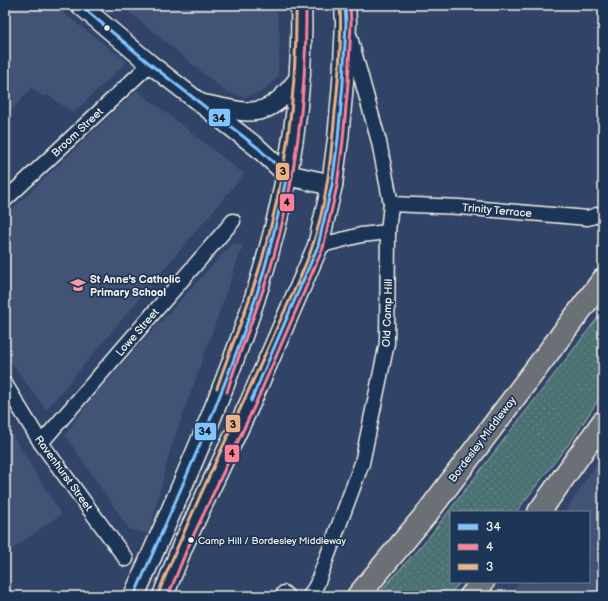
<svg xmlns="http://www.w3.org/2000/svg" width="608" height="601" viewBox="0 0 608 601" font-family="'Balsamiq Sans',sans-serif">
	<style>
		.built { fill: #435276 }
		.grass { fill: url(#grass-dots); stroke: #a0b1ae }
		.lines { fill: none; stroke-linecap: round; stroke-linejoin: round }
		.minor-casing { stroke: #f4f1e8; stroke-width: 17 }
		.tertiary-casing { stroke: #f4f1e8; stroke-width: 21 }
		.secondary-casing { stroke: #f4f1e8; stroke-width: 23 }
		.trunk-casing { stroke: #f4f1e8; stroke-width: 25 }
		.minor { stroke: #1d3557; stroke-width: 14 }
		.tertiary { stroke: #1d3557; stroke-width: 18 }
		.secondary { stroke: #1d3557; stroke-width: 20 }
		.trunk { stroke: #6a7074; stroke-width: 22 }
		.bus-1-casing { stroke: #1d3557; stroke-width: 6 }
		.bus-2-casing { stroke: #1d3557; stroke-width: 6 }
		.bus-3-casing { stroke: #1d3557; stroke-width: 6 }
		.bus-1 { stroke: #80c4ff; stroke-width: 3 }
		.bus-2 { stroke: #ff8098; stroke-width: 3 }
		.bus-3 { stroke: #ebb288; stroke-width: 3 }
		.bus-dot { fill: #f4f1e8; stroke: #1d3557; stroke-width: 1.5 }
		.labels { text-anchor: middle; stroke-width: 3.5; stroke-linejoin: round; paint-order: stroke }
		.bus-label { font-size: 10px; fill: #f4f1e8; stroke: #1d3557; text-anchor: start }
		.street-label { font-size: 11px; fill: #f4f1e8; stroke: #1d3557 }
		.poi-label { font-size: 11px; font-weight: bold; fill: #f4f1e8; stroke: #1d3557; text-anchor: start }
		.line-badge { stroke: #1d3557; stroke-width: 1.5 }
		.pale-badge-label { font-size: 11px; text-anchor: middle; font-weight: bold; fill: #111 }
	</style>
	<defs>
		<pattern id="grass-dots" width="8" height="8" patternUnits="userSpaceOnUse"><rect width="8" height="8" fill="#4c7173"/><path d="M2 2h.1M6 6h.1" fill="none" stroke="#668687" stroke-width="1.8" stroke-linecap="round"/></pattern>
	</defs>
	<rect width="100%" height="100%" fill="#314468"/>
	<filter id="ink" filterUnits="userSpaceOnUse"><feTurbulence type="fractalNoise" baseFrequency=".025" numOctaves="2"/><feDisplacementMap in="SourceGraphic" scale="8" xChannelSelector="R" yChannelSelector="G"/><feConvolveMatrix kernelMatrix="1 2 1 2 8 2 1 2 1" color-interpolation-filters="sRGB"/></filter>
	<g filter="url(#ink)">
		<!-- built -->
		<g class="built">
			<polygon points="5,5 53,5 127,62 73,113 48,95 43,97 31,88 5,118"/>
			<polygon points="121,5 276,5 280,39 278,76 262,92 244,97 226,92"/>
			<polygon points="137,90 244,174 46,410 5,354 5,216"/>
			<polygon points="232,244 243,245 170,451 149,534 129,529 65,435 93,396"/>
			<polygon points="5,423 61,514 5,554"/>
			<polygon points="603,454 603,596 511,596 519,582 589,582 589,512 565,512"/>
		</g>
		<!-- grass -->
		<polygon class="grass" points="603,311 603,393 574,437 516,512 451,512 451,582 460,583 447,596 376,596 429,537"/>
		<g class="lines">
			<!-- minor casing -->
			<g class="minor-casing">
				<g id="minor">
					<polyline points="5,200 150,64"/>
					<polyline points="391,204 460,207 588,218 603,213"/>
					<polyline points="318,246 361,235 388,232"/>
					<polyline points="5,384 41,443 126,559"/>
					<polyline points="41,443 233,221"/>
					<polyline points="284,593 287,596"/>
					<polyline points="310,596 317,584 362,463 387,343 388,232 391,204 379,142 350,37"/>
				</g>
			</g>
			<!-- tertiary casing -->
			<g class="tertiary-casing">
				<g id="tertiary">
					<polyline points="80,5 150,64 258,148 287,175"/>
					<path d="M204,104C255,115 268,120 301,75"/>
				</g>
			</g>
			<!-- secondary casing -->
			<g class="secondary-casing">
				<g id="secondary">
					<polyline points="287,175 332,185"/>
					<path d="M134,596C217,405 308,219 301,5"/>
					<polyline points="163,596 183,545 250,403 318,246 332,185 338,139 343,83 346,23 345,5"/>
				</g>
			</g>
			<!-- trunk casing -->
			<g class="trunk-casing">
				<g id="trunk">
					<polyline points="539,512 603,422"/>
					<polyline points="358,596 428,512 603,280"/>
					<polyline points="471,596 483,582"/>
				</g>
			</g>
			<!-- minor -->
			<use href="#minor" class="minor"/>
			<!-- tertiary -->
			<use href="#tertiary" class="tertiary"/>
			<!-- secondary -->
			<use href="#secondary" class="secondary"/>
			<!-- trunk -->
			<use href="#trunk" class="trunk"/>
			<!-- bus-1 casing -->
			<g class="bus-1-casing">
				<g id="bus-1">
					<path d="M80,5L150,64L258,148L287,175C279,212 271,248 260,284C226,391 179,493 134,596"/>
					<polyline points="251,401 318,246 332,185 338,139 343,83 346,23 345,5"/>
				</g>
			</g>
			<!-- bus-2 casing -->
			<g class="bus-2-casing">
				<g id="bus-2">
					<path d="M227,392C240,349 258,308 271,266C296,180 307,94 306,5"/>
					<polyline points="168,596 188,547 255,405 323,248 337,186 343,140 348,83 351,23 350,5"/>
				</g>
			</g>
			<!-- bus-3 casing -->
			<g class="bus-3-casing">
				<g id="bus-3">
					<path d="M217,388C231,346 249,305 261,263C286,178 297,93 296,5"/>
					<path d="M158,594C194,503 239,415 278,325C290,299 304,272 313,244C327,202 331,156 335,112C339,76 342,41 340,5"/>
				</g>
			</g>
			<!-- bus-1 -->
			<use href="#bus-1" class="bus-1"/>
			<!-- bus-2 -->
			<use href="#bus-2" class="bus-2"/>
			<!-- bus-3 -->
			<use href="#bus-3" class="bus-3"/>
		</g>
	</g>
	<!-- icons -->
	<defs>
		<g id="school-bare" transform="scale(1.2)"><path d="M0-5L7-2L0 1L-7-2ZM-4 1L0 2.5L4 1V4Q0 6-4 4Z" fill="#ff9aa2" stroke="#1d3557" stroke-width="2.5" paint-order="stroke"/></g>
	</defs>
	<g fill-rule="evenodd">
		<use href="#school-bare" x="78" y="285"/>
	</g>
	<!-- markers -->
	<g class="bus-dot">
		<circle cx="107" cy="28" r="3.5"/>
		<circle cx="191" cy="540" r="3.5"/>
	</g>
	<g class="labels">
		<!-- bus labels -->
		<g class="bus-label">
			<text x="198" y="544">Camp Hill / Bordesley Middleway</text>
		</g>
		<!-- street labels -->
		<g class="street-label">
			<text transform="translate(77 132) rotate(-43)" y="4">Broom Street</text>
			<text transform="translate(497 210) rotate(5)" y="4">Trinity Terrace</text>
			<text transform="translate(387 313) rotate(-88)" y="4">Old Camp Hill</text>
			<text transform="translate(137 332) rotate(-49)" y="4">Lowe Street</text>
			<text transform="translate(482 439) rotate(-53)" y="4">Bordesley Middleway</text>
			<text transform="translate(64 473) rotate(54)" y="4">Ravenhurst Street</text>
		</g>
		<!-- poi labels -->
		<g class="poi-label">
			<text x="90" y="283">St Anne's Catholic<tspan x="90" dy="13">Primary School</tspan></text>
		</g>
	</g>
	<g class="line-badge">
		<rect x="208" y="108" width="23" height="19" rx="4" fill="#80c4ff"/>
		<rect x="275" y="162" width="15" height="19" rx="4" fill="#ebb288"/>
		<rect x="279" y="193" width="16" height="19" rx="4" fill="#ff8098"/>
		<rect x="225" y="414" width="16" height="19" rx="4" fill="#ebb288"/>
		<rect x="194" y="422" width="23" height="19" rx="4" fill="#80c4ff"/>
		<rect x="224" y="444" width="16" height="19" rx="4" fill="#ff8098"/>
	</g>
	<g class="pale-badge-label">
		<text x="219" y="122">34</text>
		<text x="283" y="175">3</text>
		<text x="287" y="206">4</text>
		<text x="233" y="428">3</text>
		<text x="205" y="435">34</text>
		<text x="232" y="457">4</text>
	</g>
	<!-- margin -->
	<rect width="608" height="601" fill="none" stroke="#1d3557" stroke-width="20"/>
	<rect x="10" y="10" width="588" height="581" fill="none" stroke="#f4f1e8" stroke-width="1.5" filter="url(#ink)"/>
	<!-- legend -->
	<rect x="450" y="511" width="140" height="72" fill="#1d3557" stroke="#738091"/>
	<rect x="458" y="524" width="20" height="6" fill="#80c4ff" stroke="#738091"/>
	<text x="486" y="531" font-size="12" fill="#f4f1e8">34</text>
	<rect x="458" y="544" width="20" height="6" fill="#ff8098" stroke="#738091"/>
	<text x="486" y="551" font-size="12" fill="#f4f1e8">4</text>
	<rect x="458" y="564" width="20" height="6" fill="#ebb288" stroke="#738091"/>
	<text x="486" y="571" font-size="12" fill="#f4f1e8">3</text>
</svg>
